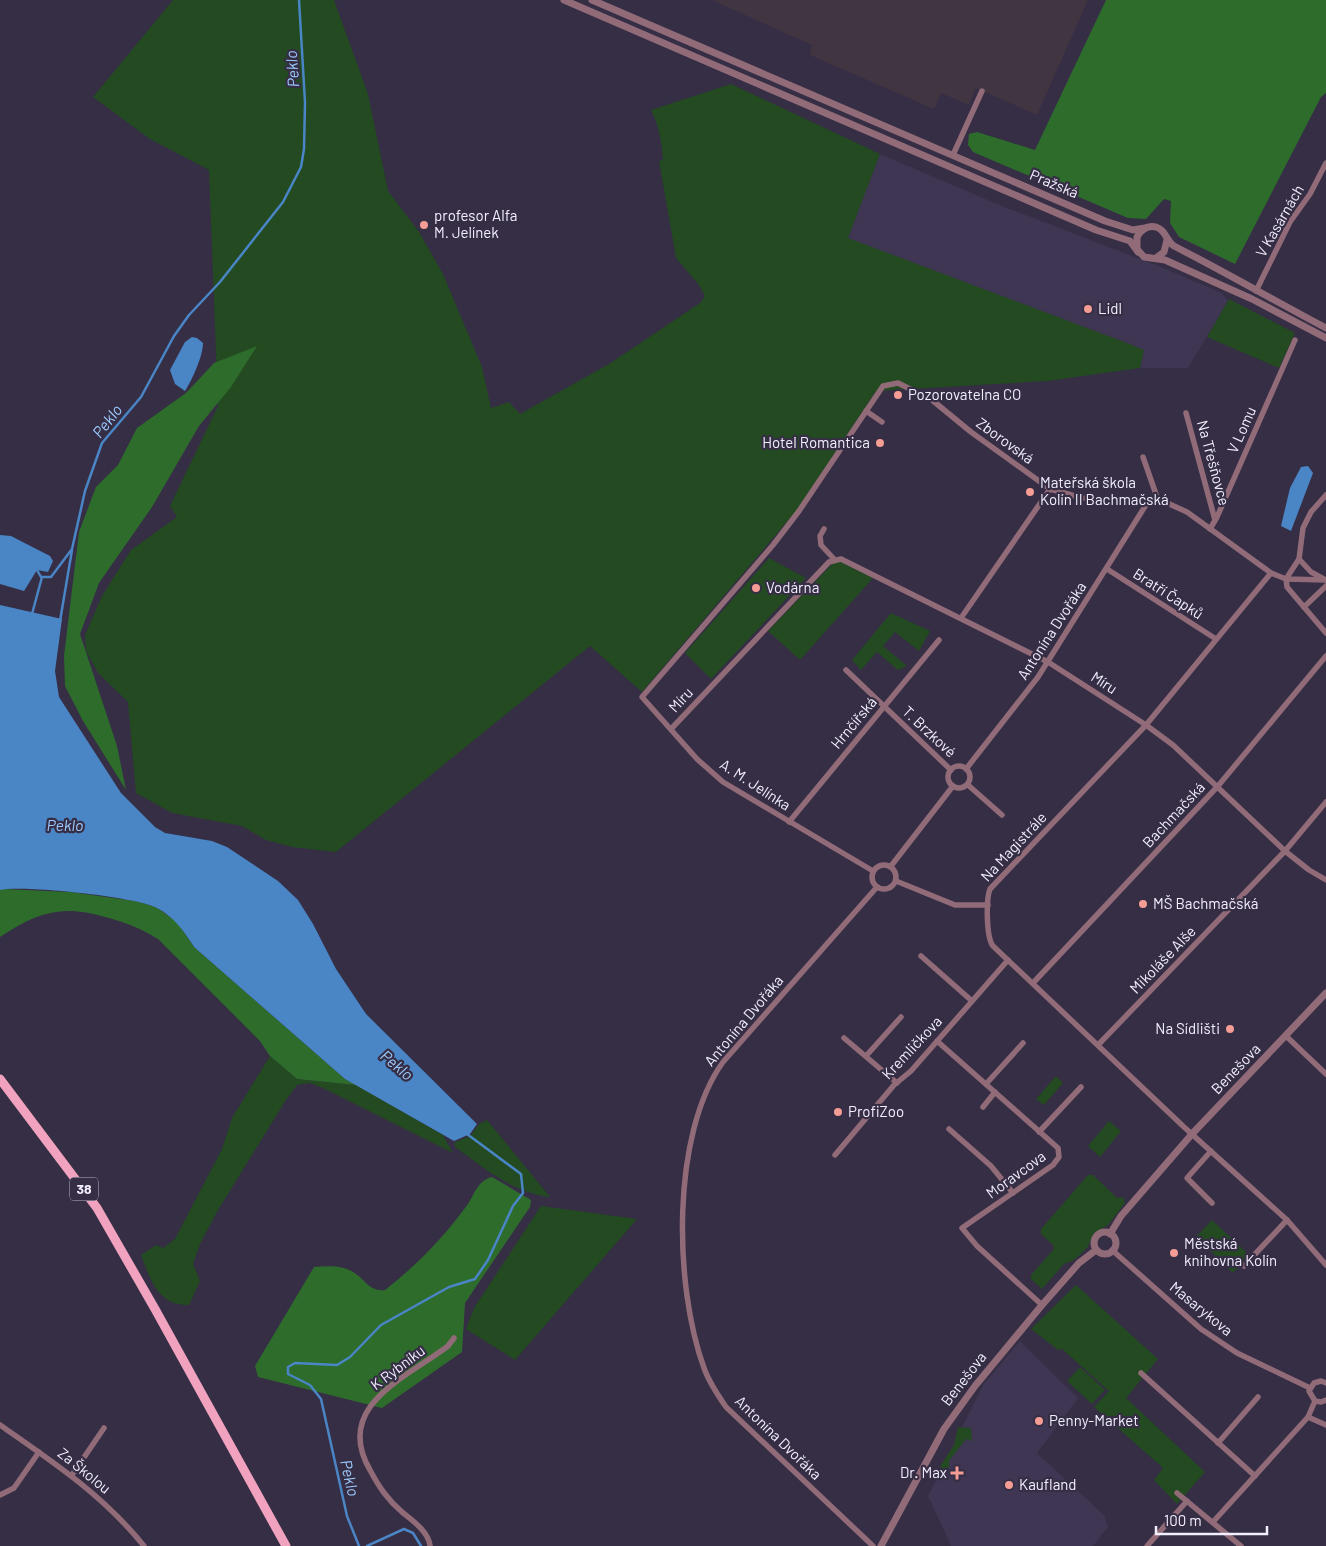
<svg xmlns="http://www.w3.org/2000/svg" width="1326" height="1546" viewBox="0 0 1326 1546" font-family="Barlow,sans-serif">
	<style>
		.built { fill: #3f3653 }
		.industrial { fill: #423542 }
		.green { fill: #234a21 }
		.forest { fill: #2e6c2c }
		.water { fill: #4a85c5 }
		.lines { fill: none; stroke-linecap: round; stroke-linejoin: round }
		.stream { stroke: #4a85c5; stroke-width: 2.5 }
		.minor { stroke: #926b78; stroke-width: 5.5 }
		.tertiary { stroke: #926b78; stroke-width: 7 }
		.primary { stroke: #f0a2be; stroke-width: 9 }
		.poi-dot { fill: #f59c94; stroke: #352e45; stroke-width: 2 }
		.labels { text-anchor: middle; stroke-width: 4.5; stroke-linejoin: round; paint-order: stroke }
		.shield { fill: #352e45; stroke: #bbb5c7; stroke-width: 1 }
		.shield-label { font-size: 14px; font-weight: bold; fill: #f4efff }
		.street-label { font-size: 15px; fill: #f4efff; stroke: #352e45 }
		.poi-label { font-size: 15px; fill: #f4efff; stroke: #352e45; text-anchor: start }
		.water-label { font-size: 16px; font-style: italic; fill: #9ccafe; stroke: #352e45 }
	</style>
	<rect width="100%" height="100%" fill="#352e45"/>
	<!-- built -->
	<g class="built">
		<polygon points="880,154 1002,206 1161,267 1222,293 1228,301 1188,368 1140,368 1144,350 1132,345 847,238"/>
		<polygon points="1020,1341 1078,1398 1037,1453 1104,1515 1108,1527 1093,1546 951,1546 928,1496 983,1385"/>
	</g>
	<!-- industrial -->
	<polygon class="industrial" points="712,0 1088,0 1037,115 976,88 969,105 941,93 934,109 810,55 812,45"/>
	<!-- green -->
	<g class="green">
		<path d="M173,0H334L368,94L388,191L419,232L443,274L482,367L491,408L509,402L520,414L609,364L700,303L705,296L699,285L676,258L659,161L663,160C662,143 659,126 651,110L731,84L880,154L848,238L1132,345L1144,350L1140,368L1047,381L876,391L797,510L642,692L590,646L336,852L292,847L266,840L242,826L172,813L136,793L128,702L98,673L86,651L85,635L102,596L131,550L177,517L170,506L218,406L209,170L150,139L93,97Z"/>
		<polygon points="1229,299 1295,333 1279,368 1207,337"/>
		<polygon points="769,558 806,578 711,679 685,653"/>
		<polygon points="834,562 841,562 873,578 800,660 768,631"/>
		<polygon points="891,613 930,631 919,651 895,632 883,646 907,666 898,670 877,652 861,670 852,660"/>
		<path d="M270,1056L297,1079L356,1085L443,1135L453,1153L323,1088L310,1083L297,1085L286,1100L218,1210L200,1244L193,1264L200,1281L189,1305C158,1306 150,1279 141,1255L156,1245L163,1248L175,1239L222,1149L232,1118Z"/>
		<polygon points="1056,1076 1063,1083 1044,1105 1036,1099"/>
		<path d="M487,1120L492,1126L550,1197C512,1192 485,1169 455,1147V1142L470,1136L479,1124Z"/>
		<polygon points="1109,1121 1121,1131 1100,1157 1088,1146"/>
		<polygon points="1088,1175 1093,1175 1117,1198 1123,1197 1125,1203 1108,1225 1094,1233 1087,1248 1074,1260 1064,1264 1042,1289 1031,1279 1031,1275 1054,1249 1053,1245 1041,1234 1041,1229"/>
		<polygon points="541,1206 637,1219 515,1360 466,1329 474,1308"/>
		<polygon points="1212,1220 1249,1255 1233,1273 1196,1237"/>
		<polygon points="1076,1285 1158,1359 1126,1398 1205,1472 1177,1504 1154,1480 1163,1468 1094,1407 1109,1391 1062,1349 1058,1350 1031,1329"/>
		<polygon points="1080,1367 1105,1390 1092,1404 1067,1381"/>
		<polygon points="958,1427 971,1428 972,1441 966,1439 949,1461 949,1467 945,1471 940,1467 941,1465 954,1445"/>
	</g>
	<!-- forest -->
	<g class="forest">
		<polygon points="1106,0 1326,0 1326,93 1321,97 1235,264 1179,237 1170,223 1171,201 1164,199 1146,219 1128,218 973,152 968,145 969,134 977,132 1035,150"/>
		<polygon points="257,346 231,387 199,426 152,507 99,583 80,634 117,746 126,790 83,721 65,686 64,656 79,532 96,487 118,465 137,428 186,393 214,363"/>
		<path d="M3,889L70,892L135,901L156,907L177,922L194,947L345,1079L356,1085L297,1079L270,1056L260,1041L158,939C142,929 127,923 109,918C63,904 39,911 0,937V890Z"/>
		<path d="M492,1177L531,1200L530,1207L465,1303L462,1352L382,1408L258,1377L255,1366L314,1267C327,1266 342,1265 353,1272C365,1279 369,1292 385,1290C416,1266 445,1236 468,1204C476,1191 478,1181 492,1177Z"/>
	</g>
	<!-- water -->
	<g class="water">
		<path d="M192,337L197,338L203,343C203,356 192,380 185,391L175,384L170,370L185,342Z"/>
		<polygon points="1308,466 1313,473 1291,531 1281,526 1290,488 1301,467"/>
		<polygon points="0,535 11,536 50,556 53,561 48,572 37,570 24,591 0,584"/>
		<path d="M0,605L62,619L55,671L59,697L121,793L155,827L165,833L212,841L227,847L278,881L298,900L313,924L336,969L366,1014L477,1124L470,1134L454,1141L345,1079L194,947C184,931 174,917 157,908C137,897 24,885 0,890Z"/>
	</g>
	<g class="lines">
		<!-- stream -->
		<g class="stream">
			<polyline points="37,570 41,577"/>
			<polyline points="32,614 42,577 51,577 72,549 85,491 102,443 141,397 174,336 189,315 220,282 283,202 301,167 304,149 305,102 299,0"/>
			<polyline points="60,621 72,550"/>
			<polyline points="359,1546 347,1516 321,1399 310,1385 288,1374 288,1367 295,1363 337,1365 350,1357 381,1325 449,1287 475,1279 488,1260 513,1206 523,1193 521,1174 467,1134"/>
			<polyline points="367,1546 404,1529 413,1533 421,1546"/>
		</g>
		<!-- minor -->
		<g class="minor">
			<polyline points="953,155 982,91"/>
			<polyline points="1256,291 1290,222 1310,194 1326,163"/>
			<polyline points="866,411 882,422"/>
			<polyline points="1186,413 1215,520"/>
			<polyline points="1143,457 1158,500"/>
			<polyline points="1326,495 1311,512 1303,528 1299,559 1286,579 1287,587 1326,633"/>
			<polyline points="824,529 820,536 821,545 834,559"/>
			<polyline points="1210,529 1217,517 1295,340"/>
			<polyline points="1299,559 1311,572 1326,580"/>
			<polyline points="1107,569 1216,639"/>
			<path d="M1271,573L1146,725L990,889C986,899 986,937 993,946L1184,1127L1287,1220L1326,1265"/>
			<polyline points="1304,607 1326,586"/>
			<polyline points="961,618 1050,489"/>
			<polyline points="846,670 951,770"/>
			<polyline points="672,728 829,562 841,559 1048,662 1146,725 1173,745 1285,851 1309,870 1326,880"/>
			<circle cx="959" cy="777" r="11"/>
			<polyline points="966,769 1038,677 1149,500"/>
			<polyline points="968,785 1002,815"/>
			<polyline points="789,822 939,640"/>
			<circle cx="884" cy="877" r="12"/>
			<polyline points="891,866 953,786"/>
			<polyline points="873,871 723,782 697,759 642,697 773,545 799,511 883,386 898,383 932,400 971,432 1050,489 1082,498 1165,502 1187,512 1271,573 1286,579 1326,580"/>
			<polyline points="896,881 955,905 988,905"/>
			<polyline points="921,956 972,1001"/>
			<polyline points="1033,983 1218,786 1326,656"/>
			<polyline points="1286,1036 1326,1074"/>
			<polyline points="844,1038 897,1083"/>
			<polyline points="937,1041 1058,1148 1059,1157 1053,1165 962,1228 977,1246 1042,1305"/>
			<polyline points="1098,1045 1285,851 1326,802"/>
			<polyline points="866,1056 901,1017"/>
			<polyline points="986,1084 1023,1043"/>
			<polyline points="983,1107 995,1092"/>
			<polyline points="949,1129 991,1166 1013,1193"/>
			<polyline points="1039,1132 1081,1087"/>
			<polyline points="1211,1151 1187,1178 1212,1203"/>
			<polyline points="835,1155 894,1085 911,1071 1008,960"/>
			<polyline points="1112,1250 1201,1329 1237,1353 1310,1388"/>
			<polyline points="1244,1266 1287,1220"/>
			<polyline points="1141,1373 1255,1476"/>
			<polyline points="1326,1383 1321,1381 1314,1383 1309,1391 1315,1401 1321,1402 1326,1400"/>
			<polyline points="1308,1417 1326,1425"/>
			<path d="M0,1425C52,1461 104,1496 144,1546"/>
			<polyline points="1218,1443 1258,1397"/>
			<polyline points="72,1475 104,1428"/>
			<polyline points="1177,1493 1241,1546"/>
			<polyline points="0,1495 14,1488 39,1452"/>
			<polyline points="1213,1522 1308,1417 1315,1401"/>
			<path d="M430,1546C429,1532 412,1520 402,1512C387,1499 379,1487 370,1470C333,1406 406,1378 448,1346L454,1338"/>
			<path d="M873,1546L726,1407C717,1394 709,1382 704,1368C674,1286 671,1134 723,1062L877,887"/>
			<polyline points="1147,1546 1187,1501"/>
		</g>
		<!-- tertiary -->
		<g class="tertiary">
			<polyline points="564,0 1096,230 1130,241 1138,252"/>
			<polyline points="592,0 1105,221 1133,230 1145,228"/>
			<polyline points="1156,258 1164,252 1167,240"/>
			<path d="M1326,328C1275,301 1225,272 1174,246C1166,241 1166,230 1156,227C1147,225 1141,230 1137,237V249L1144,257L1165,260L1252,299L1326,338"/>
			<circle cx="1105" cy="1243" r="11"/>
			<polyline points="1110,1234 1121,1216 1192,1134 1326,993"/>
			<polyline points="881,1546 944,1429 975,1386 1042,1305 1079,1263 1096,1250"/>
		</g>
		<!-- primary -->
		<polyline class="primary" points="0,1079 97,1208 155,1309 286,1546"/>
	</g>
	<!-- markers -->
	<g class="poi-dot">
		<circle cx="424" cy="225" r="5"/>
		<circle cx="1088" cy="309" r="5"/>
		<circle cx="898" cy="395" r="5"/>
		<circle cx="880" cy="443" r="5"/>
		<circle cx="1030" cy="492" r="5"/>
		<circle cx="756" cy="588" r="5"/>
		<circle cx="1143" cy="904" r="5"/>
		<circle cx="1230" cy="1029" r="5"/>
		<circle cx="838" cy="1112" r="5"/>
		<circle cx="1174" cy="1253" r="5"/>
		<circle cx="1039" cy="1421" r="5"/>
		<path d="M954.5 1465.5h5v5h5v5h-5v5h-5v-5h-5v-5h5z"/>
		<circle cx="1009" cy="1485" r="5"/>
	</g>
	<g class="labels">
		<!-- shield labels -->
		<rect class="shield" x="70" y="1177.5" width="28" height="23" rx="4"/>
		<g class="shield-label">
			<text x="84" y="1194">38</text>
		</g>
		<!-- street labels -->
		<g class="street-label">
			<text transform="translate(1054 184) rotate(23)" y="5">Pražská</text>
			<text transform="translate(1280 221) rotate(-60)" y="5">V Kasárnách</text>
			<text transform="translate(1242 430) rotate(-66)" y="5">V Lomu</text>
			<text transform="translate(1005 441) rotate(36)" y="5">Zborovská</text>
			<text transform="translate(1213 463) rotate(75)" y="5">Na Třešňovce</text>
			<text transform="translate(1168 594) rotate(33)" y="5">Bratří Čapků</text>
			<text transform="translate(1052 631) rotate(-57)" y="5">Antonína Dvořáka</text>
			<text transform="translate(1104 683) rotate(33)" y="5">Míru</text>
			<text transform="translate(681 700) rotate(-47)" y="5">Míru</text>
			<text transform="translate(854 723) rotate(-50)" y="5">Hrnčířská</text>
			<text transform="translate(929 732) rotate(43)" y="5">T. Brzkové</text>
			<text transform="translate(755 785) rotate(33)" y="5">A. M. Jelínka</text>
			<text transform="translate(1174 815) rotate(-47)" y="5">Bachmačská</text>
			<text transform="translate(1014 847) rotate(-47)" y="5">Na Magistrále</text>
			<text transform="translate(1163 960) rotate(-46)" y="5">Mikoláše Alše</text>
			<text transform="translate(744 1021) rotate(-50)" y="5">Antonína Dvořáka</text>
			<text transform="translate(912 1048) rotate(-47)" y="5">Kremličkova</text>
			<text transform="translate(1236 1069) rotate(-46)" y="5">Benešova</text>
			<text transform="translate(1016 1175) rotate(-36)" y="5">Moravcova</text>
			<text transform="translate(1201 1309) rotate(39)" y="5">Masarykova</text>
			<text transform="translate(398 1368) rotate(-37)" y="5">K Rybníku</text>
			<text transform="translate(964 1379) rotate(-52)" y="5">Benešova</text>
			<text transform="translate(778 1438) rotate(44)" y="5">Antonína Dvořáka</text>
			<text transform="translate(84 1471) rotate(39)" y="5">Za Školou</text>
		</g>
		<!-- poi labels -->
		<g class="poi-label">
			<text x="434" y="221">profesor Alfa<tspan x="434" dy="17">M. Jelínek</tspan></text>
			<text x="1098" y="314">Lidl</text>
			<text x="908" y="400">Pozorovatelna CO</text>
			<text x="870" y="448" text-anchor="end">Hotel Romantica</text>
			<text x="1040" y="488">Mateřská škola<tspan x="1040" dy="17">Kolín II Bachmačská</tspan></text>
			<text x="766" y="593">Vodárna</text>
			<text x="1153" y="909">MŠ Bachmačská</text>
			<text x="1220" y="1034" text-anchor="end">Na Sídlišti</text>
			<text x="848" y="1117">ProfiZoo</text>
			<text x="1184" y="1249">Městská<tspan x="1184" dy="17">knihovna Kolín</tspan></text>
			<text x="1049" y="1426">Penny-Market</text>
			<text x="947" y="1478" text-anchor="end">Dr. Max</text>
			<text x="1019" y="1490">Kaufland</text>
		</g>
		<!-- water labels -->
		<g class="water-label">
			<text transform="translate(292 69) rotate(-94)" y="6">Peklo</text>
			<text transform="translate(107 421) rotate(-52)" y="6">Peklo</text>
			<text x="65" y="831">Peklo</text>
			<text transform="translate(397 1065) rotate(40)" y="6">Peklo</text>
			<text transform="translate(350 1478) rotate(77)" y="6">Peklo</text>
		</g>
	</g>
	<!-- scale -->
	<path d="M1156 1526v8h111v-8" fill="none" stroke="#f4efff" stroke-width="2.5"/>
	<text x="1164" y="1526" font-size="15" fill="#f4efff" stroke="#352e45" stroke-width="4" paint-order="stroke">100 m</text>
</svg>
